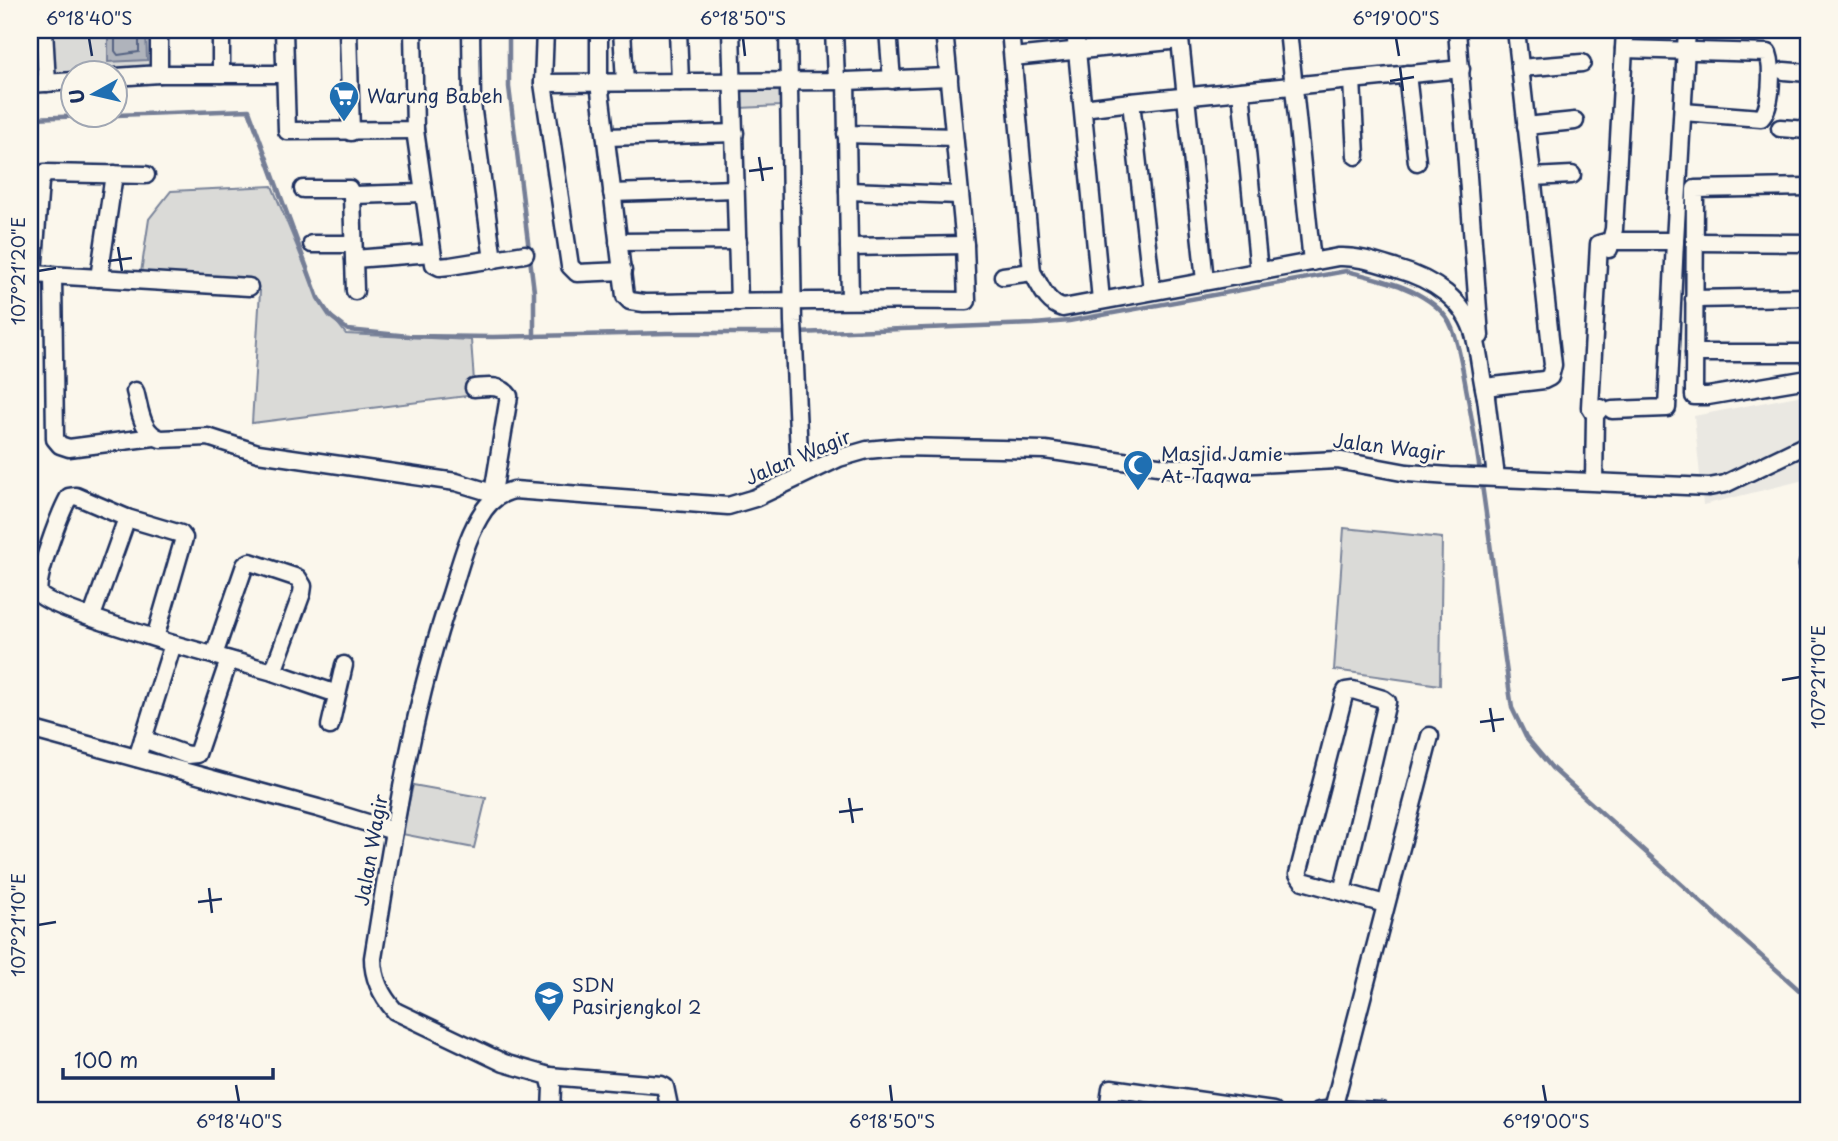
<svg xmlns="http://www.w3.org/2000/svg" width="1838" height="1141" viewBox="0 0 1838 1141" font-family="'Playpen Sans',sans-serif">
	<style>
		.built { fill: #eae8e2 }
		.green { fill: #dadad7; stroke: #7a849a; stroke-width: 2 }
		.water { fill: #afb3bb; stroke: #747e96; stroke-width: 2 }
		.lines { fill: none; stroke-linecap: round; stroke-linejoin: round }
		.shore { stroke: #566483; stroke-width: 2 }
		.stream { stroke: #747e96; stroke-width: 4.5 }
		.minor-casing { stroke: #1b2f5e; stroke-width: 21 }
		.minor { stroke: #fbf7ec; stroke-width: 16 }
		.ticks { fill: none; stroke: #1b2f5e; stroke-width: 2.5 }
		.labels { text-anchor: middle; stroke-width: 5; stroke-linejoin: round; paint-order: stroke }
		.poi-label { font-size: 19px; fill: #1b2f5e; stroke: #fbf7ec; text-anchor: start }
		.street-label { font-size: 19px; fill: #1b2f5e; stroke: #fbf7ec }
		.neatline { fill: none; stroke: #1b2f5e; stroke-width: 2.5 }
		.ticks-label { font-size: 18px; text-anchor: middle; fill: #1b2f5e }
	</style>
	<rect width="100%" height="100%" fill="#fbf7ec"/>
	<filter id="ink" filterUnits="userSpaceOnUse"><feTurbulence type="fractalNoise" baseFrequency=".0143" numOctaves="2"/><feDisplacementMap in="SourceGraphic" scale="14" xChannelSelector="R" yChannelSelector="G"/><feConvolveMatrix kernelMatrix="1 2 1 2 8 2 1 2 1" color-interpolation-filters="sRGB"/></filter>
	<g filter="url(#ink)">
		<!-- built -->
		<polygon class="built" points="1808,394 1808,479 1703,505 1694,416"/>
		<!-- green -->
		<g class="green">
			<polygon points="49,30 156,30 156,72 74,74 52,77"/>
			<polygon points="780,86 781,106 740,108 738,87"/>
			<polygon points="272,186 318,298 346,334 471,340 475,395 252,423 260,291 139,286 149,219 171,191"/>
			<polygon points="1344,528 1442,538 1440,685 1334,670"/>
			<polygon points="413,785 486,798 474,848 402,834"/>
		</g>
		<!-- water -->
		<polygon class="water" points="108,30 146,30 147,60 108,62"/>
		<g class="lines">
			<!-- shore -->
			<polyline class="shore" points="115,30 115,51 118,55 139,52 139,30"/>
			<!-- stream -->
			<g class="stream">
				<polyline points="509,30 509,87 534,291 534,337"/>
				<polyline points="116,115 249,110 318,298 330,316 348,330 409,336 493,337 667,333 789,333"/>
				<polyline points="30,118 88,116"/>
				<path d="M797,333L1034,324L1069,321L1346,271C1379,279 1424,288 1446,317C1458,333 1463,373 1467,393C1487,497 1496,604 1512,708L1526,737L1552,768L1808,998"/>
				<polyline points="1797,1111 1808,1097"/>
			</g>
			<!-- minor casing -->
			<g class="minor-casing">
				<g id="minor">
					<polyline points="44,30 47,83"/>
					<polyline points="284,30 287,131 415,130 413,30"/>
					<polyline points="348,30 351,132"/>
					<polyline points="471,30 472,104 493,260"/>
					<polyline points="545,30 543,83 570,266 577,273 623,271"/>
					<path d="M599,30V83L625,296L630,301L644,303C752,302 860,299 967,301L965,245L944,30"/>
					<polyline points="622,30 625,82"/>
					<polyline points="678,30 680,82"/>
					<polyline points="731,30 739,302"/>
					<polyline points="788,30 793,322 800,476"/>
					<polyline points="834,30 836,80"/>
					<polyline points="888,30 892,80"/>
					<path d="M1010,30L1032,272C1041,286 1046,303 1063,308L1338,257C1359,256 1378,263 1397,269C1432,279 1466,300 1475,338C1480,357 1481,378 1486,397"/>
					<polyline points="1075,30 1101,300"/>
					<polyline points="1179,30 1205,281"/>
					<polyline points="1288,30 1312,262"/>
					<polyline points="1457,30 1480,336"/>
					<path d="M1624,49L1768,53C1773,67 1772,108 1761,118L1683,112"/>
					<polyline points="1013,57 1180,40"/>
					<polyline points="1520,68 1582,63"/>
					<polyline points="1784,71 1808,73"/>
					<polyline points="159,74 284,74"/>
					<polyline points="221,74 221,30"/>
					<polyline points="1407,74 1417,162"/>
					<polyline points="116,77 159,74 159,30"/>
					<polyline points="1352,80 1356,156"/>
					<polyline points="846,81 850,299"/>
					<polyline points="543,83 846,81 949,77"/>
					<polyline points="30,84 74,81"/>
					<polyline points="1241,91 1259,272"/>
					<polyline points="1131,102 1461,69"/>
					<polyline points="1083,108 1131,102 1152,290"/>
					<polyline points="1526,126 1575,121"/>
					<polyline points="1780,128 1808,130"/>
					<polyline points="415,130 434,264 440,267 450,266 525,254"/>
					<polyline points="846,134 954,137"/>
					<polyline points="607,137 735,133"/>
					<polyline points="1532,177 1572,175"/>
					<polyline points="1808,187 1695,189 1694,396 1708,396 1808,379"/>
					<polyline points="303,189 349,189 352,195 354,259 432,253"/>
					<polyline points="848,191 959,195"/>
					<polyline points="612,193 735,189"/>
					<polyline points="352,195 424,193"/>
					<polyline points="1675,241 1687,30"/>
					<polyline points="618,242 738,241"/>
					<polyline points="1695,242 1808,243"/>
					<polyline points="312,244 353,244"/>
					<polyline points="849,247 965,245"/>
					<polyline points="1609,249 1614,229 1625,30"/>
					<polyline points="354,259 355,291"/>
					<polyline points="30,273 33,274 40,182 45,173 146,175"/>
					<polyline points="33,274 249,287"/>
					<polyline points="53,275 55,439 60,445 69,448 154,437"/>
					<polyline points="1003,276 1032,272"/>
					<polyline points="99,278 114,174"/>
					<polyline points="1694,299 1808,297"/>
					<polyline points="1694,353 1808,353"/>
					<polyline points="1485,387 1544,380 1550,377 1553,365 1516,30"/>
					<path d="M474,388C488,387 500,384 509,396L493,493"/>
					<polyline points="1485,390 1496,477"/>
					<path d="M135,391C140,409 141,433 161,439L208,437L258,453L456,482L499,495"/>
					<polyline points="1595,415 1590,407 1599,244 1610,241 1675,241 1667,408 1612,410"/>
					<polyline points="1594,481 1595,415 1601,408"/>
					<polyline points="1808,564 1808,566"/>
					<polyline points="92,616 127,518"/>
					<polyline points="173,644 273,672 337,694"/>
					<polyline points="214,655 245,565 250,562 298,578 303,586 302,593 273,672"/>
					<polyline points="330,726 344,665"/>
					<polyline points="30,729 318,808 394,831"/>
					<polyline points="143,739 187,755 197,754 229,660"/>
					<path d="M137,758L173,644C150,636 51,608 39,594C35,578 60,513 69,497L76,496L127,518L181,534L184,538L155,638"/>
					<polyline points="1342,892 1387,702 1383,699 1353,690 1346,691 1344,695 1298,874 1303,881 1385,904"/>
					<polyline points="549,1076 661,1085 665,1087 670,1111"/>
					<polyline points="1333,1109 1430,736"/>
					<path d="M551,1111L552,1087L549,1076L504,1063L395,1011C381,995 373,979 373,958C393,836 411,711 451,594C460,566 467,535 484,510C491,500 501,493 514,490L728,506L755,498L839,458L867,450L898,447L1045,450L1172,468L1337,460L1407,473L1450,476L1709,487L1725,484L1808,444"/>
					<polyline points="1108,1111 1111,1088 1273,1111"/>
					<polyline points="1319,1111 1333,1109 1381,1111"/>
				</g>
			</g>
			<!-- minor -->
			<use href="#minor" class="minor"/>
		</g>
	</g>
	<!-- ticks -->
	<path class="ticks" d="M89,38L92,56M743,38L745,56M1396,38L1399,56M1400,67L1403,91M1390,81L1414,77M759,157L763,181M749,171L773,168M118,247L122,271M108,261L132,258M38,271L56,268M1782,680L1800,677M1490,708L1494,732M1480,722L1504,719M849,798L853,823M839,812L863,809M209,888L212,913M198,902L222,899M38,925L56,922M236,1085L239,1102M890,1085L892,1102M1543,1085L1546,1102"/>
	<!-- icons -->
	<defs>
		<g id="supermarket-pin" transform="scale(1.575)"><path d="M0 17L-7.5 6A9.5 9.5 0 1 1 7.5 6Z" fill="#1f6fb2" stroke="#fbf7ec"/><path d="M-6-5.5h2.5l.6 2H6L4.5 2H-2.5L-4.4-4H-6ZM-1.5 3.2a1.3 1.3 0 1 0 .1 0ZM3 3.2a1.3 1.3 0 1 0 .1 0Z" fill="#fff"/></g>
		<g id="mosque-pin" transform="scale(1.575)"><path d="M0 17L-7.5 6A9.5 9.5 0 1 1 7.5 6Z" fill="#1f6fb2" stroke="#fbf7ec"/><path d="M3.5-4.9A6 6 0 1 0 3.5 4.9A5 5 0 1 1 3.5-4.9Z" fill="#fff"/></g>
		<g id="school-pin" transform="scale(1.575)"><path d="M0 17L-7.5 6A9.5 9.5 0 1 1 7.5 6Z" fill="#1f6fb2" stroke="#fbf7ec"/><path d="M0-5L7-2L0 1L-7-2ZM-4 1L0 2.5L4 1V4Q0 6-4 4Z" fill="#fff"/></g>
	</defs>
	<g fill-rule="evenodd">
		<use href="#supermarket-pin" x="344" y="96"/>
		<use href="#mosque-pin" x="1138" y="465"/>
		<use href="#school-pin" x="549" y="996"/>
	</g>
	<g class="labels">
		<!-- poi labels -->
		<g class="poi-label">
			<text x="367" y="103">Warung Babeh</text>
			<text x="1161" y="461">Masjid Jamie<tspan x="1161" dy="22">At-Taqwa</tspan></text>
			<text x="572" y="992">SDN<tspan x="572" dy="22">Pasirjengkol 2</tspan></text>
		</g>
		<!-- street labels -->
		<g class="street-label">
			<text transform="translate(1389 447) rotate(7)" y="7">Jalan Wagir</text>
			<text transform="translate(798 457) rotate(-23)" y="7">Jalan Wagir</text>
			<text transform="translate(371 850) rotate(-80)" y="7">Jalan Wagir</text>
		</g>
	</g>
	<!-- margin -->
	<rect width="1838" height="1141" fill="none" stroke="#fbf7ec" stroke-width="77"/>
	<!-- north arrow -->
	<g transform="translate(94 94) rotate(262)"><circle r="33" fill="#fbf7ec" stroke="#a1a7b3" stroke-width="2"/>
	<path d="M0-5L12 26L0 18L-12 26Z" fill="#1f6fb2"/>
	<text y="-10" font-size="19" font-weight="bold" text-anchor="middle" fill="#1b2f5e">U</text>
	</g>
	<!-- scale -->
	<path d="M63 1068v10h210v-10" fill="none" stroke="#1b2f5e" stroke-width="3.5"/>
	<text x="74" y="1068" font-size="21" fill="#1b2f5e" stroke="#fbf7ec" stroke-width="5" paint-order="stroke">100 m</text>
	<rect x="38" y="38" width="1762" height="1064" class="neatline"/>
	<g class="ticks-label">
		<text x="89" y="25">6°18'40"S</text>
		<text x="743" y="25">6°18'50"S</text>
		<text x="1396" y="25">6°19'00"S</text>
		<text transform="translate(19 271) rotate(-90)" y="6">107°21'20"E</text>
		<text transform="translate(1819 677) rotate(-90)" y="6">107°21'10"E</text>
		<text transform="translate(19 925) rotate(-90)" y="6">107°21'10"E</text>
		<text x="239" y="1128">6°18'40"S</text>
		<text x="892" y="1128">6°18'50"S</text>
		<text x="1546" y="1128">6°19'00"S</text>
	</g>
</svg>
